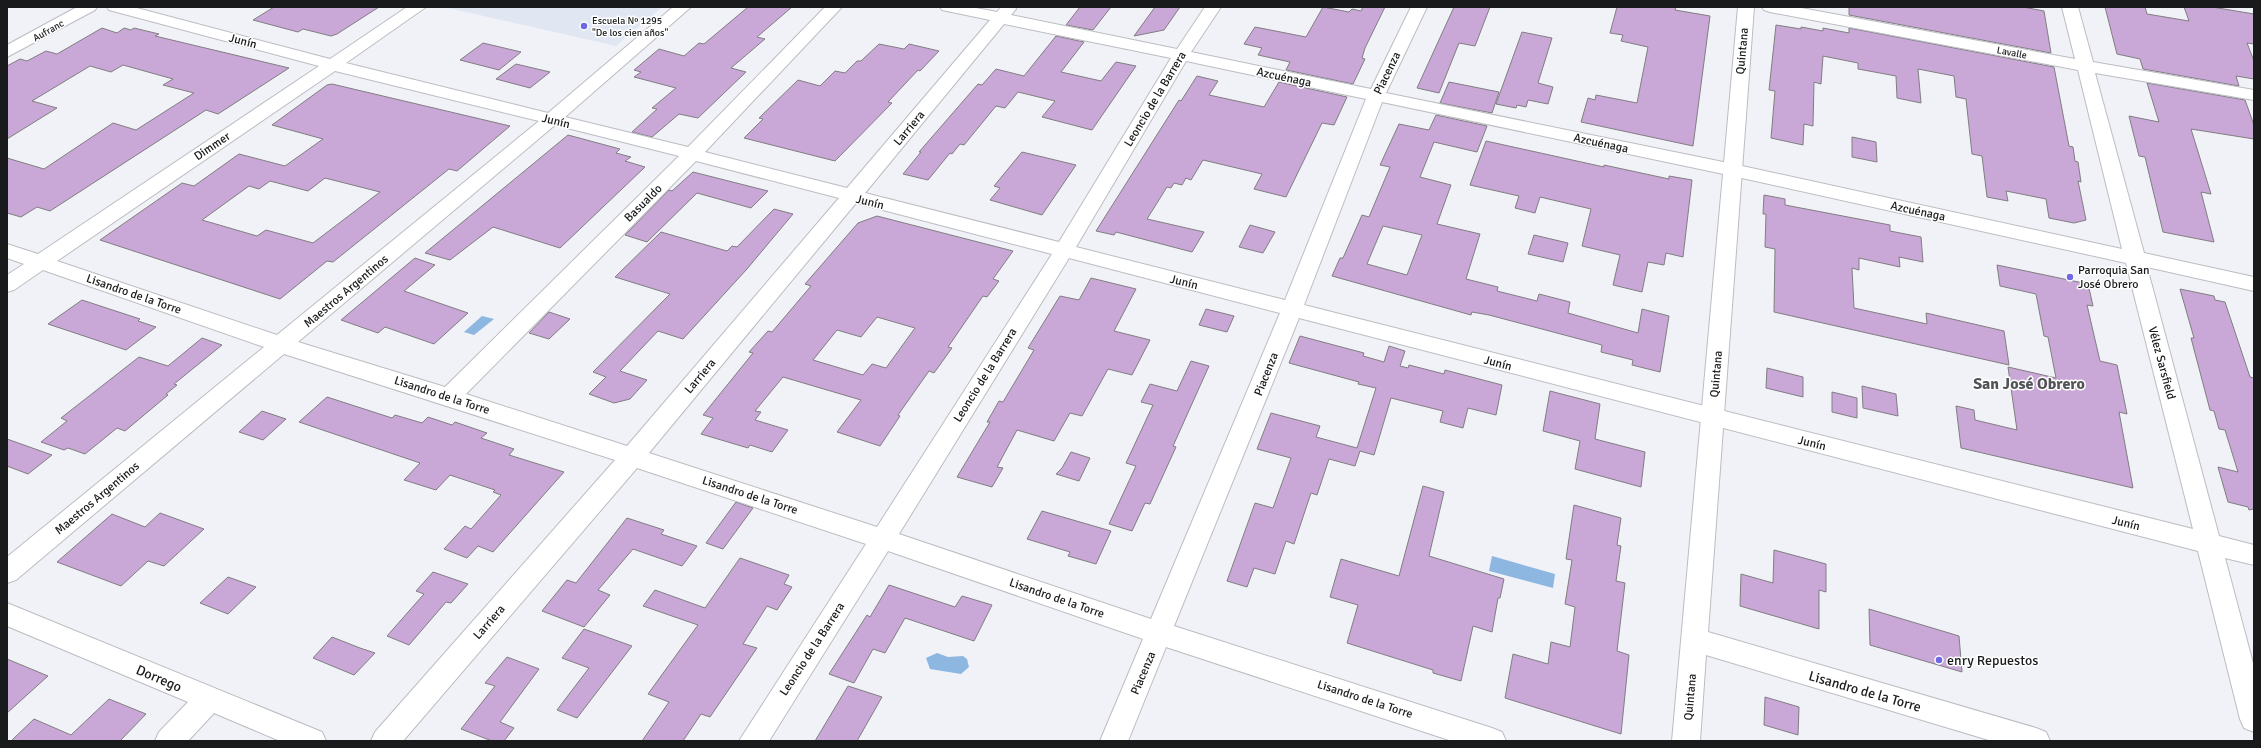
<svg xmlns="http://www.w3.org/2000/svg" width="2261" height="748" viewBox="0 0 2261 748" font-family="Signika,sans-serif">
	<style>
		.built { fill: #e1e7f2 }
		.water { fill: #8db6e1 }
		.building { fill: #c9a7d6; stroke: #817e82; fill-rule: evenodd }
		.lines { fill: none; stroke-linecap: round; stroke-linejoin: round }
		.minor-casing { stroke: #bbbdc2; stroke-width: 2 }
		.secondary-casing { stroke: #bbbdc2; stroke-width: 2 }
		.minor { fill: #fff; fill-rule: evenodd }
		.secondary { fill: #fff; fill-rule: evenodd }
		.poi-dot { fill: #6f68e2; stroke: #fff; stroke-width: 1.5 }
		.labels { text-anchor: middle; stroke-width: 3; stroke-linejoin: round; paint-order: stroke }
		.far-poi-label { font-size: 10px; fill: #191a1b; stroke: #fff; text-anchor: start }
		.far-street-label { font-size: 10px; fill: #191a1b; stroke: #fff }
		.street-label { font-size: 12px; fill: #191a1b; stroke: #fff }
		.poi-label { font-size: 12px; fill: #191a1b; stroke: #fff; text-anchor: start }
		.near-poi-label { font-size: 14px; fill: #191a1b; stroke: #fff; text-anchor: start }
		.near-street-label { font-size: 14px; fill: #191a1b; stroke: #fff }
		.district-label { font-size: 16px; font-weight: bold; fill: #515357; stroke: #fff }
	</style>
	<rect width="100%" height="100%" fill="#f0f2f7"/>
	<!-- built -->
	<polygon class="built" points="444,7 662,7 616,46"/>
	<!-- water -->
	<g class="water">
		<polygon points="482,316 494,319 474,335 464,332"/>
		<polygon points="1492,556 1555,574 1553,588 1489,571"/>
		<polygon points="937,653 948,657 963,656 967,659 969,667 961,674 930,669 926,658"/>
	</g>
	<!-- building -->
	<g class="building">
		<polygon points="274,7 379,7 337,34 331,36 303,29 298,32 253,20"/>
		<polygon points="748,7 792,7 757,37 765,39 731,68 746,72 698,118 679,114 652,137 632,132 657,109 652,108 676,88 634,77 641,72 634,70 659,49 684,56 699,43 704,44"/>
		<polygon points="1080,7 1111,7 1093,30 1066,25"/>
		<polygon points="1155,7 1180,7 1164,30 1134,36"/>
		<polygon points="1323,7 1349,12 1352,9 1361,11 1363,7 1385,7 1365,48 1362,58 1365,59 1353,84 1286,70 1290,62 1258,55 1262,48 1244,44 1255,27 1306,37"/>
		<polygon points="1454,7 1490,7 1475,46 1459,43 1439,93 1417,88"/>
		<polygon points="1617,7 1676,7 1675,10 1710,16 1693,146 1581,122 1588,98 1595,100 1596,95 1637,103 1648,47 1621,41 1623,35 1610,33"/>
		<polygon points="1849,7 2023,7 2044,11 2051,53 1849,15"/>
		<polygon points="2105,7 2145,7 2147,14 2189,21 2184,7 2212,7 2254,14 2254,44 2247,43 2254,61 2254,79 2236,76 2239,86 2143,69 2140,59 2117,54"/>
		<polygon points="1776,25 1801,29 1801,27 1823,31 1823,28 1849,33 1849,28 2054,67 2069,146 2073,147 2075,161 2078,162 2081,182 2078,181 2086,220 2074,223 2049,218 2046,199 2006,191 2008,201 1987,197 1982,156 1972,154 1966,99 1956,97 1954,76 1918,69 1921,103 1897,98 1896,76 1858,69 1858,63 1823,56 1821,84 1814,82 1813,126 1804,124 1803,145 1771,138 1775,91 1769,90"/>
		<polygon points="102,28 117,33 124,28 131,30 134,28 159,34 155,36 289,68 218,114 206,110 50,211 37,207 21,217 7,213 7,158 44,169 113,123 136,130 194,93 163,85 173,79 123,65 111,72 90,66 32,101 57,108 7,139 7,66 20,59 27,61 46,51 57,54"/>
		<polygon points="1522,32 1552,38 1538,83 1553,87 1548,104 1528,100 1526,107 1517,105 1516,108 1496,104"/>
		<polygon points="1056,36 1084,42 1061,72 1101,81 1116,62 1136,66 1092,130 1042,117 1055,101 1018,92 1005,108 996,106 964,145 960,144 952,154 950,153 928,180 903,174 921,152 919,152 978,84 982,85 996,69 1024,76"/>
		<polygon points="483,43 521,52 499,70 460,60"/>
		<polygon points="879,44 904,49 909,44 939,51 920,71 918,70 888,102 892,103 835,161 744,138 763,119 759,118 798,80 820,86 835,71 845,73 857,61 861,61"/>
		<polygon points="516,64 550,72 530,88 496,79"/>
		<polygon points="1197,76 1218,81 1209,95 1264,107 1279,82 1347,97 1334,125 1322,123 1286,197 1254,189 1262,174 1203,160 1191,180 1186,178 1182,185 1174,183 1171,188 1167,187 1147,219 1204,232 1192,252 1116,232 1114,235 1096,231 1179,100 1181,101"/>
		<polygon points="1449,82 1499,92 1492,113 1440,103"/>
		<polygon points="2147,83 2245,100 2254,125 2254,139 2191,129 2211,194 2201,192 2214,242 2163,232 2145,157 2139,156 2129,116 2159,122"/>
		<path d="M332,84L510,126L457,171L449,169L333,262L327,261L280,299L100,240L182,183L194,186L239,154L285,166L323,139L272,125L327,85ZM325,178L380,192L313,243L266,230L257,236L202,220L249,186L259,189L270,181L308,191Z"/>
		<path d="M1436,115L1487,126L1477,152L1434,142L1420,177L1451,185L1437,224L1480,234L1466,279L1498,287L1497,291L1537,301L1539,294L1570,302L1568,313L1638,333L1642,309L1669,316L1660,372L1632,365L1633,360L1601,352L1602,345L1489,315L1472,312L1471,315L1332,276L1340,258H1343L1362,215L1369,217L1390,167L1380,165L1399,124L1429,130ZM1383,226L1422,235L1407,275L1367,264Z"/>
		<polygon points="568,135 620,149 616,153 631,157 625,161 645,167 560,248 493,227 450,260 425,253"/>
		<polygon points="1852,137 1876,142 1877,162 1852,157"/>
		<polygon points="1486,141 1604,167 1604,165 1669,179 1669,176 1692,180 1683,257 1666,253 1664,265 1648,262 1642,292 1613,285 1620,255 1582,246 1591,209 1540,197 1535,213 1515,208 1519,196 1470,185"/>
		<polygon points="1022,152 1076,165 1042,215 990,200 1000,188 994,186"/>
		<polygon points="693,172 768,191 751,208 697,193 647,242 625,235 669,190 672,191"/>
		<polygon points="1764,195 1785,199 1785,205 1890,225 1890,231 1921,237 1923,262 1899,257 1900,267 1859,258 1859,270 1852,268 1854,308 1927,324 1926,313 2004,331 2009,365 1774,312 1775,249 1765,247 1766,214 1763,214"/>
		<polygon points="774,209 793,214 747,269 683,339 658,331 620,371 647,380 630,399 614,403 589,394 606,377 593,372 670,294 615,277 661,232 727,251 732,246 737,247"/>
		<path d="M877,216L1013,251L993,279L999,281L987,297L983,296L948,347L952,348L934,373L929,371L898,415L900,416L880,446L837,432L861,400L783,377L755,411L761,412L755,420L788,430L772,452L750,445L748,448L701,434L713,418L703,415L753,353L749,352L768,331L772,332L811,286L805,284L858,223ZM877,317L915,328L886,368L872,364L863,375L813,360L837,330L861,337Z"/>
		<polygon points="1250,225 1275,232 1263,253 1239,247"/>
		<polygon points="1534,235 1568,243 1563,262 1528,254"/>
		<polygon points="415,258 435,265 404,291 468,313 434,344 385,327 378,333 341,320"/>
		<polygon points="1997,265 2088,284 2093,306 2087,305 2100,361 2117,365 2127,414 2119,412 2133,488 1961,448 1956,406 1974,410 1975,420 2017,430 2008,367 2056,378 2048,337 2044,336 2036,294 2000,286"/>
		<polygon points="1091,278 1136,289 1114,331 1150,340 1132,375 1108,369 1082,416 1070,413 1054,441 1017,430 997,467 1003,468 992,487 957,477 990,422 987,422 999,401 1003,402 1034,350 1028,348 1060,296 1079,300"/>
		<polygon points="2180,289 2214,296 2215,300 2225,302 2250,377 2254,378 2254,509 2249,510 2248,507 2228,502 2218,467 2238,472 2225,430 2219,429 2214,411 2210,410 2191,338 2194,338"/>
		<polygon points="82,300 140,319 138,321 156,327 126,350 48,324"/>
		<polygon points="1206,309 1234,316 1227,332 1199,325"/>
		<polygon points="549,312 570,319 549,339 529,333"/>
		<polygon points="1300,336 1364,353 1363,356 1384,362 1389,346 1405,351 1400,366 1408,368 1409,365 1444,374 1445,370 1502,385 1496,415 1468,408 1463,428 1440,422 1443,411 1391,398 1374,455 1360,451 1355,466 1329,459 1317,495 1311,493 1294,544 1286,541 1275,574 1254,568 1247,587 1227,581 1255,503 1273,508 1291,458 1257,449 1271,413 1320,426 1316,437 1357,448 1376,388 1358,384 1359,382 1289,363"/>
		<polygon points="202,338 222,345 174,384 177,385 166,394 168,395 125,431 117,428 85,454 68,448 64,450 41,442 67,421 61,418 139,357 168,366"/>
		<polygon points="1191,361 1209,366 1173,446 1176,447 1150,504 1145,503 1132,531 1109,524 1136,466 1126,463 1153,405 1141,402 1150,384 1177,391"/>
		<polygon points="1767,368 1803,377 1803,397 1766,388"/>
		<polygon points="1862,386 1896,394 1898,416 1863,408"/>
		<polygon points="1550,391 1600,404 1595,439 1645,452 1641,487 1575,469 1580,441 1543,431"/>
		<polygon points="1832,392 1857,398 1857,418 1832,412"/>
		<polygon points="327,397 392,418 395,415 422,423 428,417 452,425 455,422 487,433 481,438 514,449 509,455 564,472 493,552 478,546 467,558 444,549 465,526 471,529 501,495 493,492 495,490 450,475 436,490 404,480 420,463 299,422"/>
		<polygon points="262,411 286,419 263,440 239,432"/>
		<polygon points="7,439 52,455 28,474 7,466"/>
		<polygon points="1071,452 1090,458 1079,481 1056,474 1062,468"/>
		<polygon points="1423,486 1444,492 1429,556 1504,579 1500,598 1498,598 1492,632 1473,626 1461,681 1433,673 1433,670 1347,643 1358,605 1330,597 1341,559 1399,576"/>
		<polygon points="736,502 753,508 723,549 706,543"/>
		<polygon points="1574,505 1621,518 1617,545 1621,546 1616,581 1625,583 1617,651 1629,655 1621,734 1505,698 1513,654 1548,664 1551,642 1570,647 1575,607 1565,604 1572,560 1566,559"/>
		<polygon points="1042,511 1111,531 1096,564 1068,556 1070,552 1027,539"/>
		<polygon points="160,513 204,529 164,566 148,561 121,586 57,562 112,514 145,527"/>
		<polygon points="627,518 664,530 661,534 697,546 682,566 633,549 598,590 610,595 584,627 542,611 567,580 576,583"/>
		<polygon points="1774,550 1826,564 1826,592 1819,590 1819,629 1740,606 1741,574 1773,583"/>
		<polygon points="740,558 789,575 784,584 792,587 777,610 767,606 743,644 757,648 710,717 701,714 683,741 642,741 669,702 648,694 698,625 643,606 655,590 705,608"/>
		<polygon points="433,572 468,584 451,603 446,602 409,645 387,636 424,594 416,591"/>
		<polygon points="228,577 256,587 228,614 200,603"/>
		<polygon points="889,585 955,607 962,596 992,605 974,641 905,618 885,653 873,649 854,683 829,674 867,615 870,617"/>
		<polygon points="1869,609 1959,636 1962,672 1870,645"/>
		<polygon points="584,629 632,646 577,718 557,710 589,668 562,658"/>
		<polygon points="332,637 360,648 375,653 354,675 313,658"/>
		<polygon points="507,657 539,669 500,722 514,728 504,741 492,741 461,729 495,686 485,683"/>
		<polygon points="7,659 48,676 7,713"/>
		<polygon points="848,686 882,697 857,741 815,741"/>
		<polygon points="1765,697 1799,707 1798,735 1764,725"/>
		<polygon points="109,699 146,714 120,741 11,741 34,719 71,735"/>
	</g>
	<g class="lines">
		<!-- minor casing -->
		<g class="minor-casing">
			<g id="minor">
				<polygon points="77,7 97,7 95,10 7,57 7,45"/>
				<path d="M107,7H133L330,59L407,7H426L346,63L548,113L673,7H691L565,117L688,147L825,7H842L705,152L847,188L990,20L942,10L940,7H971L997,12L1001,7H1015L1016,9L1011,15L1177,49L1205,7H1221L1191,52L1371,89L1411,7H1427L1386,93L1733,164L2122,249L2078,70L1770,12L1764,10L1762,7H1796L2075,59L2062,7H2078L2093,62L2254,90V100L2095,73L2144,253L2254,277V291L2147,267L2219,536L2254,545V565L2225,558L2254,667V732L2244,728L2240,719L2198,551L1299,318L1174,626L1492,728L1502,732L1506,741H1452L1166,647L1128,741H1100L1143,639L888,551L769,741H739L866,544L637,468L403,741H371L375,732L615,460L284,354L16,580L7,583V557L264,347L43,270L14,290L7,292V275L24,264L7,258V244L38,254L319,66L109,10ZM1004,24L1171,58L1059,242L865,193ZM1186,61L1366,99L1285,300L1076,247ZM335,71L539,121L277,335L57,261ZM1382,102L1733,176L2126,263L2193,529L1304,305ZM555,125L679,156L445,387L298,342ZM696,161L839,198L627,446L466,394ZM856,203L1052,254L877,527L649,453ZM1069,258L1280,313L1151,619L899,534Z"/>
				<polygon points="7,603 322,732 326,741 280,741 214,713 188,741 155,741 159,732 188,702 7,626"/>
			</g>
		</g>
		<!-- secondary casing -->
		<g class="secondary-casing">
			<polygon id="secondary" points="1738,7 1754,7 1708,632 2036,728 2046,732 2050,741 1992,741 1706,655 1700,741 1672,741"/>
		</g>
		<!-- minor -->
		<use href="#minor" class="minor"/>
		<!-- secondary -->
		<use href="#secondary" class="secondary"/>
	</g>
	<!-- markers -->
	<g class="poi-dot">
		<circle cx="584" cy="26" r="4"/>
		<circle cx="2070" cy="277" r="4"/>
		<circle cx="1939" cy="660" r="4"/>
	</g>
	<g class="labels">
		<!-- far-poi labels -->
		<g class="far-poi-label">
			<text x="592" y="24">Escuela Nº 1295<tspan x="592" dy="12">"De los cien años"</tspan></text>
		</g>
		<!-- far-street labels -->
		<g class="far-street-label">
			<text transform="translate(48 30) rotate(-29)" y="4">Aufranc</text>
			<text transform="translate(2012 52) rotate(11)" y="4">Lavalle</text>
		</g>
		<!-- street labels -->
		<g class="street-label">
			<text transform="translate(243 41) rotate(15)" y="4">Junín</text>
			<text transform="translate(1742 51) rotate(-85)" y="4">Quintana</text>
			<text transform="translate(1387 73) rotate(-64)" y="4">Piacenza</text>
			<text transform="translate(1284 77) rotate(12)" y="4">Azcuénaga</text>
			<text transform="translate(1155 99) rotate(-59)" y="4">Leoncio de la Barrera</text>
			<text transform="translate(556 121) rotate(14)" y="4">Junín</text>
			<text transform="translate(909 128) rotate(-50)" y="4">Larriera</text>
			<text transform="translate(1601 143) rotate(12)" y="4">Azcuénaga</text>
			<text transform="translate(212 146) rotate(-34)" y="4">Dimmer</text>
			<text transform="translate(870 202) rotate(14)" y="4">Junín</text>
			<text transform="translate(643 203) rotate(-45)" y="4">Basualdo</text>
			<text transform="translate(1918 211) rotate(12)" y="4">Azcuénaga</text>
			<text transform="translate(1184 282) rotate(14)" y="4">Junín</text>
			<text transform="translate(346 291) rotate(-40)" y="4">Maestros Argentinos</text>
			<text transform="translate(134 294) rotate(19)" y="4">Lisandro de la Torre</text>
			<text transform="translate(1498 363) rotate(15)" y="4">Junín</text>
			<text transform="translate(2162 363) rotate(75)" y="4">Vélez Sarsfield</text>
			<text transform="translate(1266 374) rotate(-68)" y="4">Piacenza</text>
			<text transform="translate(1716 374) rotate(-85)" y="4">Quintana</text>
			<text transform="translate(985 375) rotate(-58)" y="4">Leoncio de la Barrera</text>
			<text transform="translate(700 376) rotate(-50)" y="4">Larriera</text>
			<text transform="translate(442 395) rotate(18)" y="4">Lisandro de la Torre</text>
			<text transform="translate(1812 443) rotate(14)" y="4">Junín</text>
			<text transform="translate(750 495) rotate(18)" y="4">Lisandro de la Torre</text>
			<text transform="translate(97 498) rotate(-40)" y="4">Maestros Argentinos</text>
			<text transform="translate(2126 523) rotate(14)" y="4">Junín</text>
			<text transform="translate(1057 598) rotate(19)" y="4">Lisandro de la Torre</text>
			<text transform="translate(489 622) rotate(-49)" y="4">Larriera</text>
			<text transform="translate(812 649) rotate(-57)" y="4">Leoncio de la Barrera</text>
			<text transform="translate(1143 673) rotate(-67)" y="4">Piacenza</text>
			<text transform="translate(1690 697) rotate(-85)" y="4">Quintana</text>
			<text transform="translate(1365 699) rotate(18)" y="4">Lisandro de la Torre</text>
		</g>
		<!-- poi labels -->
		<g class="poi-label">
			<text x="2078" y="274">Parroquia San<tspan x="2078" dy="14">José Obrero</tspan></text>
		</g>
		<!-- near-poi labels -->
		<g class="near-poi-label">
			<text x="1947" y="665">enry Repuestos</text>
		</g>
		<!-- near-street labels -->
		<g class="near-street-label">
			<text transform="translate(159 678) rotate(23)" y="5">Dorrego</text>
			<text transform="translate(1865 691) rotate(16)" y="5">Lisandro de la Torre</text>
		</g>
		<!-- district labels -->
		<g class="district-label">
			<text x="2029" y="389">San José Obrero</text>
		</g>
	</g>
	<!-- border -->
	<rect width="2261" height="748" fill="none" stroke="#191a1b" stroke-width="16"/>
</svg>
